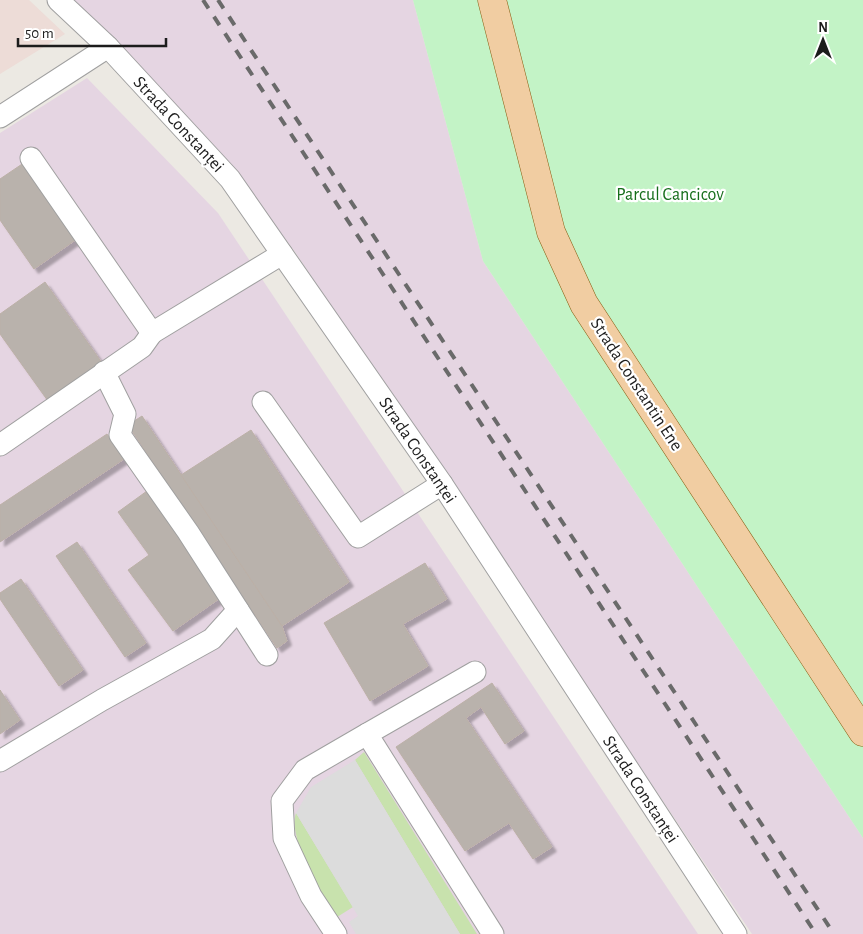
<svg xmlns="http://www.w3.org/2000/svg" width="863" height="934" viewBox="0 0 863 934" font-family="'Alegreya Sans',sans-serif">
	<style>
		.industrial { fill: #e5d5e2 }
		.military { fill: #eddcd7 }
		.grass { fill: #c8e2ad }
		.park { fill: #c3f3c6 }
		.parking { fill: #dcdcdc }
		.building { fill: #b9b2ac; stroke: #bcb0a7; filter: url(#shadow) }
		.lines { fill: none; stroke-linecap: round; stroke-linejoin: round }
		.minor-casing { stroke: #a0a0a0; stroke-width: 23 }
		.major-casing { stroke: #855b0f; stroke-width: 29 }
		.minor { stroke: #fff; stroke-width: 21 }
		.major { stroke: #f1cda2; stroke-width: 28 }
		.rail { stroke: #6a6a6a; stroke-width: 4; stroke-dasharray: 10 10; stroke-linecap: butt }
		.labels { text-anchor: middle; stroke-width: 4.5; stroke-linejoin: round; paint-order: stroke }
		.street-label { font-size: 18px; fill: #1c1c1c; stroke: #fff }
		.park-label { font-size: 18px; fill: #166e1b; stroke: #fff }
	</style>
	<defs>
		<filter id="shadow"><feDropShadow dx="4.5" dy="4.5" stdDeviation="1" flood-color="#0004"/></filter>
	</defs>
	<rect width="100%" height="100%" fill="#ece9e3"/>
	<!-- industrial -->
	<g class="industrial">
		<polygon points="68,0 413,0 483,261 863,838 863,934 752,934 295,252 235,173"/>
		<polygon points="87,78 218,213 698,934 0,934 0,133"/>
	</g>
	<!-- military -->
	<polygon class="military" points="0,0 29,0 65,34 0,74"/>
	<!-- grass -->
	<g class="grass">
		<polygon points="364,752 477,934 460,934 355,760"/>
		<path d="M296,813L353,907L334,919C323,897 287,837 296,813Z"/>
	</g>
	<!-- park -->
	<polygon class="park" points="413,0 863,0 863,838 483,261"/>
	<!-- parking -->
	<polygon class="parking" points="355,760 460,934 356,934 349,922 358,916 296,813 311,787"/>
	<!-- building -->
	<g class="building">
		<polygon points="31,158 84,234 34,269 0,220 0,179"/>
		<polygon points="45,282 107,370 53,408 0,334 0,314"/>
		<polygon points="142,416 282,626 287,641 277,648 128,425"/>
		<polygon points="251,430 349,582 282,626 181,475"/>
		<polygon points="107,434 124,459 0,542 0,505"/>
		<polygon points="147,491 223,596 173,631 128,570 149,555 118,512"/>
		<polygon points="77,542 146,643 125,657 56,556"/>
		<polygon points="425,563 447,599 403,624 428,666 370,701 324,623"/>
		<polygon points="21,579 83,670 59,686 0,599 0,593"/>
		<polygon points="492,683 524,731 505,744 481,707 466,718 552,847 533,859 509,823 465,851 396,747"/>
		<polygon points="0,690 20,720 0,734"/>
	</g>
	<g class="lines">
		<!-- minor casing -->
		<g class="minor-casing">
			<g id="minor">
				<polyline points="58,0 108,47 230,179 442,484 736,934"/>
				<polyline points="0,117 108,47"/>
				<polyline points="31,158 152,333 282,254"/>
				<polyline points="104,372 125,414 120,435 188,532 267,655"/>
				<polyline points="263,402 358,537 442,484"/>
				<polyline points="0,445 142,347 152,333"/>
				<polyline points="475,672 367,734 493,934"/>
				<polyline points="0,761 102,700 212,639 238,610"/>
				<polyline points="336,934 311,896 284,838 282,801 305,770 367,734"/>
			</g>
		</g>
		<!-- major casing -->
		<g class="major-casing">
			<polyline id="major" points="492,0 551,232 584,304 863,732"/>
		</g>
		<!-- minor -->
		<use href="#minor" class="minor"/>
		<!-- major -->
		<use href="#major" class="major"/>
		<!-- rail -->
		<g class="rail">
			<polyline points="203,0 816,934"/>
			<polyline points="218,0 834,934"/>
		</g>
	</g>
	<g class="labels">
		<!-- street labels -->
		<g class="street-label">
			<text transform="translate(179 124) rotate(47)" y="6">Strada Constanței</text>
			<text transform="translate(637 384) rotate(57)" y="6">Strada Constantin Ene</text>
			<text transform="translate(418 450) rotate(56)" y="6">Strada Constanței</text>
			<text transform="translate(641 789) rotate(57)" y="6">Strada Constanței</text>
		</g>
		<!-- park labels -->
		<g class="park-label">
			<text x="670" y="200">Parcul Cancicov</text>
		</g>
	</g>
	<!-- north arrow -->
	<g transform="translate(823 40)" stroke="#ffffff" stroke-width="4" paint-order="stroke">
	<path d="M0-4L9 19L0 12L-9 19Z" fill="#1c1c1c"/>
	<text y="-8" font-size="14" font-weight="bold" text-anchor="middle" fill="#1c1c1c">N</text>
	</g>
	<!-- scale -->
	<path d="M18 38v8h148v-8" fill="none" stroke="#1c1c1c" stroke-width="2.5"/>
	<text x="25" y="38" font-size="15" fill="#1c1c1c" stroke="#ffffff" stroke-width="4" paint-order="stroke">50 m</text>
</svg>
